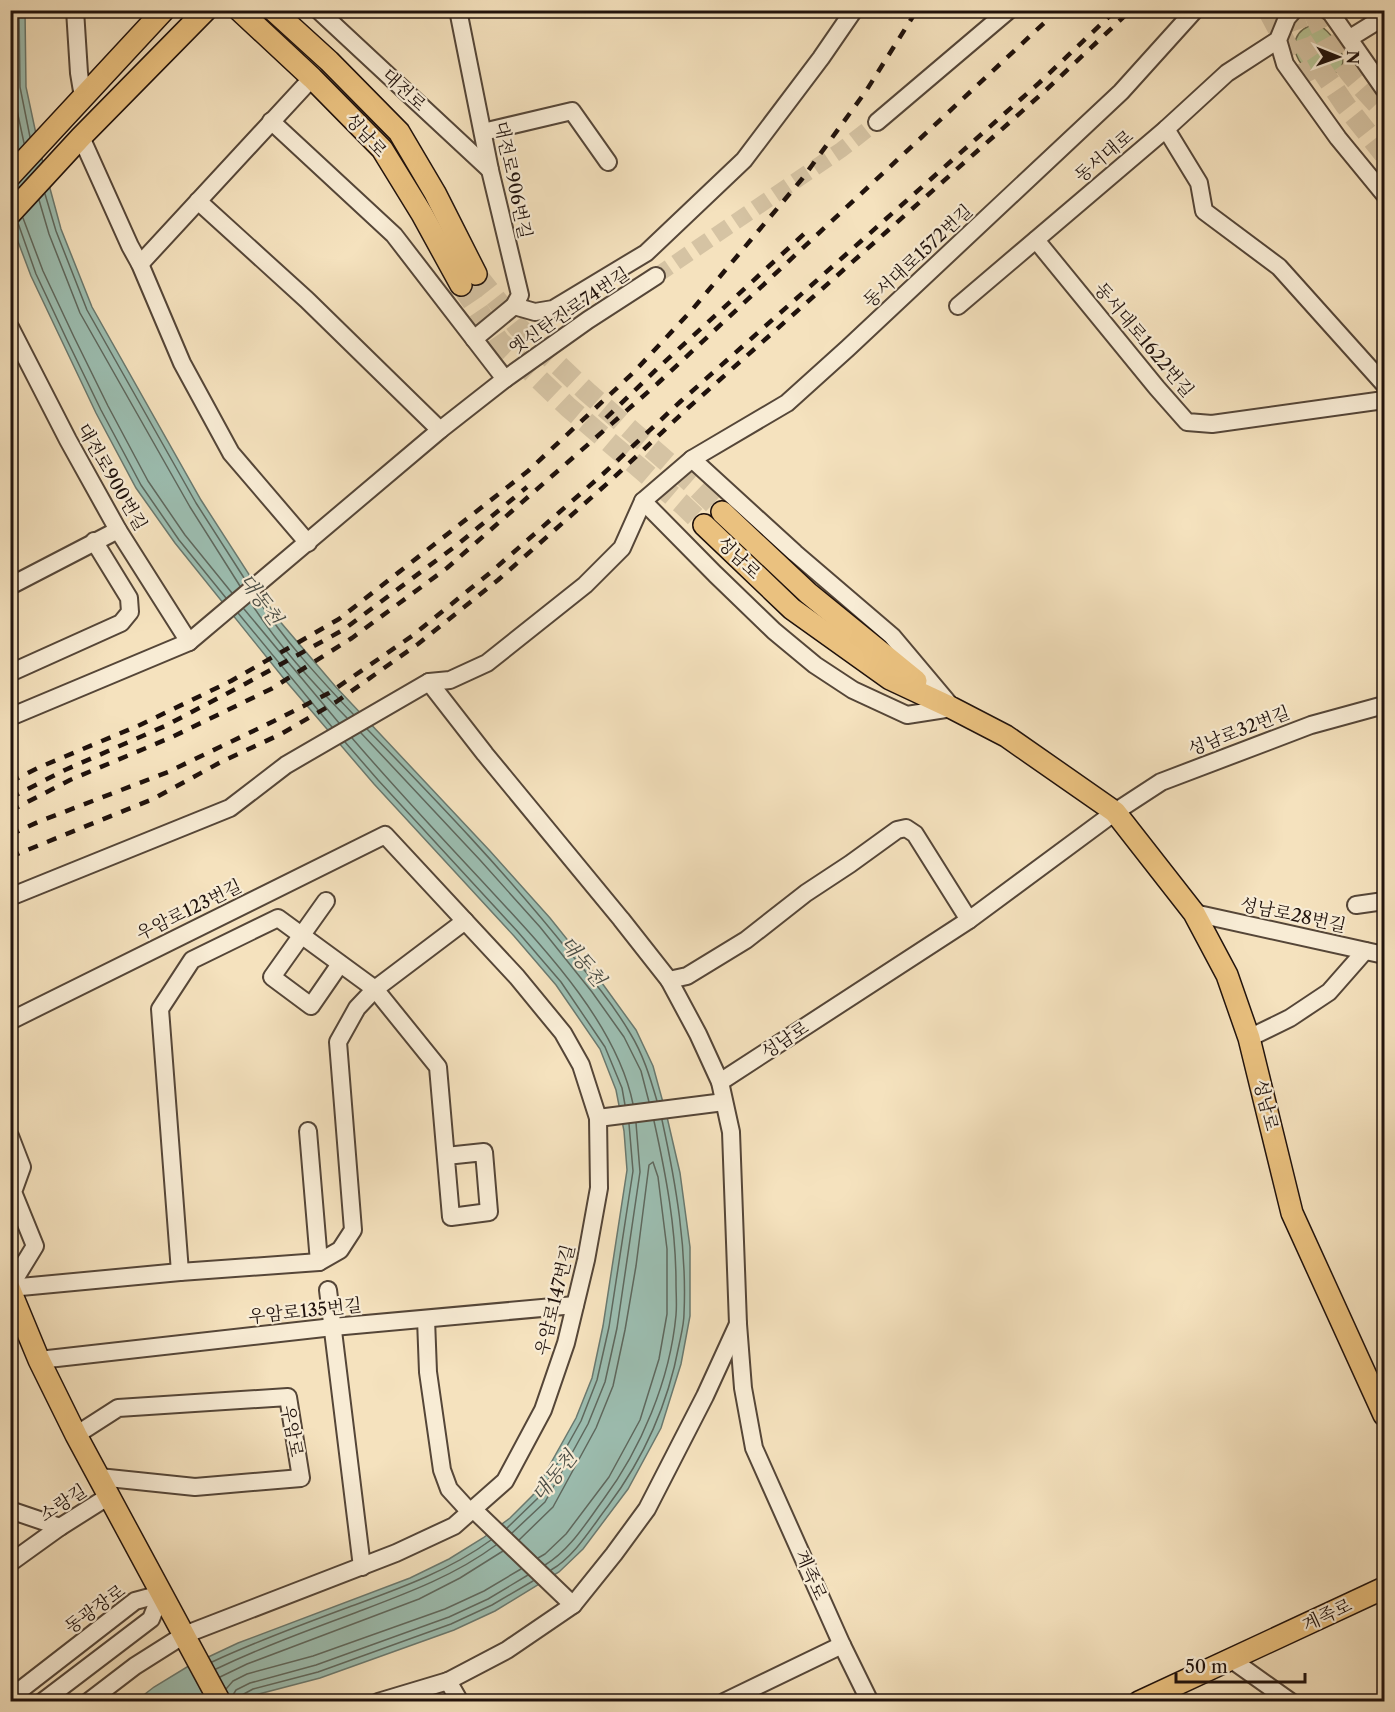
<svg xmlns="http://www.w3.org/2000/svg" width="1395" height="1712" viewBox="0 0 1395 1712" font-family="'Libre Caslon Text','Noto Serif KR',serif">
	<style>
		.green { fill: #b7c495; stroke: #6c6b50; stroke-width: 1.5 }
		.water { fill: #9cbeb1; stroke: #6a796f; stroke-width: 1.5 }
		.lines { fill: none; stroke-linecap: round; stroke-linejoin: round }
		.shore { stroke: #5e685e; stroke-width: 1.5 }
		.minor-tunnel { stroke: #d5c3a3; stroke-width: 16; stroke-dasharray: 16 8; stroke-linecap: butt }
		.major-tunnel { stroke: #d5c3a3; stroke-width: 21; stroke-dasharray: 21 10; stroke-linecap: butt }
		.minor-casing { stroke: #554638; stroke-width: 20 }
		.major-casing { stroke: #20120c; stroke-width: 24 }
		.minor { stroke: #f8ecd5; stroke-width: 16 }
		.major { stroke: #eac17f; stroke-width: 21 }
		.rail { stroke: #20120c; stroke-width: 4.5; stroke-dasharray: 10 10; stroke-linecap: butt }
		.labels { text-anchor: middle; stroke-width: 4.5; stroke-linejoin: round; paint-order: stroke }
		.street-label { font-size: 18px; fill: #20120c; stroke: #f8ecd5 }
		.water-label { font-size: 20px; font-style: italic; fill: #4b4e46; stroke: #f8ecd5 }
	</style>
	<rect width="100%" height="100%" fill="#f5e2be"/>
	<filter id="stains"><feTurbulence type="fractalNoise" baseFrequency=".00333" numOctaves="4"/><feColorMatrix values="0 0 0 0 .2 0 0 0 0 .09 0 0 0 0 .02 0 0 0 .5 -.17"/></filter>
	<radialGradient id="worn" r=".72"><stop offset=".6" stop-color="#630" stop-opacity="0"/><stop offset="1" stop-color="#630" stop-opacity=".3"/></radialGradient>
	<!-- green -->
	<path class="green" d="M1316,24C1329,28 1353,58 1338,71C1309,95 1270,34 1316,24Z"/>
	<!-- water -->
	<polygon class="water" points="10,11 25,11 26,87 39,148 61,229 92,307 201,500 277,618 335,686 490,851 550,918 602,983 636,1030 653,1066 667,1117 680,1173 690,1247 690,1316 681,1364 661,1428 628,1489 583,1549 559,1572 495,1611 454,1630 320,1678 255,1695 240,1701 136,1701 154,1687 187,1667 238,1643 410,1578 449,1559 483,1538 510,1518 533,1495 576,1418 592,1378 603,1326 627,1170 624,1131 616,1090 600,1049 556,985 514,936 374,784 285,680 175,543 136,488 96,413 31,276 14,231 10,215"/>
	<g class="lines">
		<!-- shore -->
		<g class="shore">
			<polyline points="11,10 12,87 24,143"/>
			<polyline points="19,10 20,87 30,137"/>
			<polyline points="45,194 56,231 87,310 196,503 246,581"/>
			<polyline points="39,200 49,234 80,313 190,507 240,586"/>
			<polyline points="23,218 43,271 74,337 108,406 148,481 185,535 232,593"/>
			<polyline points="18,223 36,274 67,340 101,410 141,485 179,540 226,598"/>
			<path d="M257,598C284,640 319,678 354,715"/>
			<path d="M251,603C278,645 312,682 347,718"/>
			<polyline points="244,609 339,723"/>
			<polyline points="238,613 332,727"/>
			<path d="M367,729C437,801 507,874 570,953C591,978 613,1004 630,1033C643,1054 650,1077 657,1101"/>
			<polyline points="361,733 480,860 540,927 592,992 624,1037 641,1071 649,1102"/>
			<path d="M352,738C394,787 437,833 481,880C537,941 616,1020 633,1104"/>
			<polyline points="345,742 378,780 518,932 561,982 605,1047 622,1088 625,1105"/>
			<polyline points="507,1528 538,1498 581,1421 597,1380 609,1327 633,1171 629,1124"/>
			<polyline points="512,1533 545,1502 588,1424 605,1382 617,1328 640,1172 636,1123"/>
			<polyline points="519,1540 553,1507 596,1428 613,1386 625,1330 636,1266 649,1165 653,1162 658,1177 667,1249 667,1314 659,1359 640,1420 609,1477 566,1534 545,1554 538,1558"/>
			<path d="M545,1565C570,1550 586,1523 603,1500C641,1449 670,1380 676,1315C677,1305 676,1294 676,1283C676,1228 666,1175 654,1121"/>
			<path d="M551,1570C575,1556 591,1528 608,1506C644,1458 668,1404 679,1345C681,1335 684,1324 684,1314C687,1248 676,1184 662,1120"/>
			<path d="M212,1662C257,1641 303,1624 349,1607C398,1589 449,1571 491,1540"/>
			<path d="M216,1669C260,1648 306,1631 352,1614C402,1595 453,1577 496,1545"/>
			<polyline points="220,1677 247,1664 419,1599 460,1578 503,1551"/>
			<polyline points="226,1689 233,1681 247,1674 313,1656 445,1609 484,1591 521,1569"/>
			<polyline points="233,1702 233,1695 236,1690 250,1683 316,1665 449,1617 488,1599 528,1575"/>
			<polyline points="240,1702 242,1695 253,1689 318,1672 451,1624 492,1605 533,1581"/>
		</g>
		<!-- minor-tunnel -->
		<polyline class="minor-tunnel" points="656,276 841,150 877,122"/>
		<!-- major-tunnel -->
		<g class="major-tunnel">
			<polyline points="1268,10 1310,89"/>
			<polyline points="1291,10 1302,41 1346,106 1384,154"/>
			<path d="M1313,10C1328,50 1355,81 1384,111"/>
			<polyline points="476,274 518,327 587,392 696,487 722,512"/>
			<polyline points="461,285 499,341 568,407 683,505 704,525"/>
		</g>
		<!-- minor casing -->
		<g class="minor-casing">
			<g id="minor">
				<polyline points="75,10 79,73 83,97"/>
				<polyline points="318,10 490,170"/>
				<polyline points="458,10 490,170 520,295 514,306 474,339"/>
				<polyline points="1294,10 1287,18 1278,40 1285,64 1338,138 1384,194"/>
				<polyline points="1327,10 1331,13 1384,89"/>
				<polyline points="1350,38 1384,17"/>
				<polyline points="271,121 394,235 505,379"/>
				<polyline points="877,122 1009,10"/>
				<polyline points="1166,129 1199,183 1204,211 1279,267 1384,384"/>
				<polyline points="483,132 572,111 608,162"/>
				<polyline points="81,137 130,246 140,264 182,363 231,453 308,543"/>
				<polyline points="198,201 307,300 440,430"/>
				<polyline points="1036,240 1157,388 1187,422 1212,424 1384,400"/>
				<polyline points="140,264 312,78"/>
				<polyline points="514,306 535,312 553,309 646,253 744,160 821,58 854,10"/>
				<polyline points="958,306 1166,129 1227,73 1278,40"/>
				<polyline points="10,327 68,440 118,530 189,642"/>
				<polyline points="692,459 795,553 892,636 950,705"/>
				<polyline points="643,501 715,574 774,631 815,665 853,690 907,715 952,708"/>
				<polyline points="10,586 118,530"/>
				<polyline points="10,673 121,623 130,612 129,598 94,541"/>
				<polyline points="429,682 485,754 621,919 669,980 698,1034 720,1082 731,1132 738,1324 743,1388 754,1448 842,1645 870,1702"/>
				<polyline points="10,717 189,642 440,430 505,379 588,320 656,276"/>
				<polyline points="10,897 230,808 286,765 429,682 450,680 487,663 585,585 622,548 643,501 692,459 787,403 848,348 1121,92 1195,10"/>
				<polyline points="326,901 272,977 311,1006 340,964"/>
				<polyline points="1356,905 1384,901"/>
				<polyline points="1194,913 1384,955"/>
				<polyline points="669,980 687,976 746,940 806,893 850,864 897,830 906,828 915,834 969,920"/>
				<polyline points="10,1021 385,835 517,977 563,1033 581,1065 598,1118 599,1188 586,1260 566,1343 543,1410 505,1481 454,1526 396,1553 184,1635 135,1666 88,1702"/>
				<polyline points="1249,1038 1290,1018 1329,992 1365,951"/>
				<polyline points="720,1082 969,920 1115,812 1161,782 1311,725 1384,705"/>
				<polyline points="598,1118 724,1102"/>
				<polyline points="308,1131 319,1262"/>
				<polyline points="10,1136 22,1167 13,1192 35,1246 10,1287"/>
				<polyline points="180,1272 160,1009 192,960 278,918 375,989 438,1067 451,1217 489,1212 484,1152 446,1156"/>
				<polyline points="10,1288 180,1272 319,1262 340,1250 353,1230 338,1042 357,1008 375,989 465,921"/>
				<polyline points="328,1290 362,1567"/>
				<polyline points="426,1319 428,1372 442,1470 449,1489 470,1512"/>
				<polyline points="39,1360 333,1327 575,1305"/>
				<polyline points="76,1435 118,1408 288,1397 301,1478 195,1487 99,1477"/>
				<polyline points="10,1510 60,1527"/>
				<polyline points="474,1510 573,1605"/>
				<polyline points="10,1563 60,1527 109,1496"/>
				<polyline points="1232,1660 1291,1702"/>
				<polyline points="448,1681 460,1702"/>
				<polyline points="10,1698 135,1601 161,1594"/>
				<polyline points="42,1702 151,1619 161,1594"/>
				<polyline points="378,1702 448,1681 507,1650 573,1605 614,1554 647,1509 705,1396 738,1324"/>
				<polyline points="724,1702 842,1645"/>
			</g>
		</g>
		<!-- major casing -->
		<g class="major-casing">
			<g id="major">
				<polyline points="239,10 312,78 382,149 422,214 461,285"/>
				<polyline points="273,10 329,61 399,132 435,193 476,274"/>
				<polyline points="10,176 164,10"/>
				<polyline points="10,214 81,137 206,10"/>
				<polyline points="722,512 808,593 916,681"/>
				<polyline points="704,525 792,609 890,679 952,708 1006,736 1115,812 1194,913 1227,975 1249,1038 1292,1213 1384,1415"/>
				<polyline points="10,1290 39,1360 76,1435 220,1702"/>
				<polyline points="1139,1702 1384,1588"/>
			</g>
		</g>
		<!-- minor -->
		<use href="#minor" class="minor"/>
		<!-- major -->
		<use href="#major" class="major"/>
		<!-- rail -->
		<g class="rail">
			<polyline points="606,418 658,368 804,234"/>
			<polyline points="10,782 40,767 140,725 231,681 339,619 528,471 633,373 691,311 802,179 866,91 917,10"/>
			<polyline points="10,798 65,770 165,726 245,684 343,630 457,545 527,487"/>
			<polyline points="10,811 70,780 172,737 271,689 352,638 447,568 657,384 1058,10"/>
			<polyline points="10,835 38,822 168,772 274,721 329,693 412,636 491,572 603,474 681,401 1039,83 1116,10"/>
			<polyline points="10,857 153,799 221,762 281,734 336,702 418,644 498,580 609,482 688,408 1046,90 1131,10"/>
		</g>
	</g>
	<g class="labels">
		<!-- street labels -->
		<g class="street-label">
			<text transform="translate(404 90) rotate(43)" y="6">대전로</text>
			<text transform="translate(366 135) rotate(48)" y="6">성남로</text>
			<text transform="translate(1104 156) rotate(-40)" y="6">동서대로</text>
			<text transform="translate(513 180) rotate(78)" y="6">대전로906번길</text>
			<text transform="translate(918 256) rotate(-43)" y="6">동서대로1572번길</text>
			<text transform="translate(569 311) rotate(-34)" y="6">옛신탄진로74번길</text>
			<text transform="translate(1144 340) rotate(50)" y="6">동서대로1622번길</text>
			<text transform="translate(112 477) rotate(60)" y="6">대전로900번길</text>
			<text transform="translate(739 558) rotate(44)" y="6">성남로</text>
			<text transform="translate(1239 731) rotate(-21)" y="6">성남로32번길</text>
			<text transform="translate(189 910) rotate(-26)" y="6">우암로123번길</text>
			<text transform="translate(1293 915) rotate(12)" y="6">성남로28번길</text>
			<text transform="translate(785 1040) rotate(-33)" y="6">성남로</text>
			<text transform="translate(1266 1105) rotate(76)" y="6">성남로</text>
			<text transform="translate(555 1300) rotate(-76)" y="6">우암로147번길</text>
			<text transform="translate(305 1311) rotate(-6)" y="6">우암로135번길</text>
			<text transform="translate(292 1431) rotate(79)" y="6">우암로</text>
			<text transform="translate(63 1503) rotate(-33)" y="6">소랑길</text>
			<text transform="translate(811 1575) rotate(66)" y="6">계족로</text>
			<text transform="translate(95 1609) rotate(-36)" y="6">동광장로</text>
			<text transform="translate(1327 1615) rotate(-25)" y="6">계족로</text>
		</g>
		<!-- water labels -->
		<g class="water-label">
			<text transform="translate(261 599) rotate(54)" y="7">대동천</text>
			<text transform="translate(583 961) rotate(50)" y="7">대동천</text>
			<text transform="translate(554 1476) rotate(-51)" y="7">대동천</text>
		</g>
	</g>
	<!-- margin -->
	<rect width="1395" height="1712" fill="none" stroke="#f5e2be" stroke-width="36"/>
	<rect x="12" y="12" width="1371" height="1688" fill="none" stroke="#20120c" stroke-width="3"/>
	<rect x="18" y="18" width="1359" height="1676" fill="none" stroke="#20120c" stroke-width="1.5"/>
	<!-- north arrow -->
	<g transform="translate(1338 57) rotate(91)" stroke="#f8ecd5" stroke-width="4.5" paint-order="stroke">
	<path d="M0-4.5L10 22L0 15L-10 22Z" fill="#20120c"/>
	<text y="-9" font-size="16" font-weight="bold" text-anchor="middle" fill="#20120c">N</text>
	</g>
	<!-- scale -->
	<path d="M1176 1673v9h129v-9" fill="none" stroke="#20120c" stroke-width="3"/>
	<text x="1185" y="1673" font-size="18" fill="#20120c" stroke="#f8ecd5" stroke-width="4.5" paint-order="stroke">50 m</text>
	<rect width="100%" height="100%" filter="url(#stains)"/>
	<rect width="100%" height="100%" fill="url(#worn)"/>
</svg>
